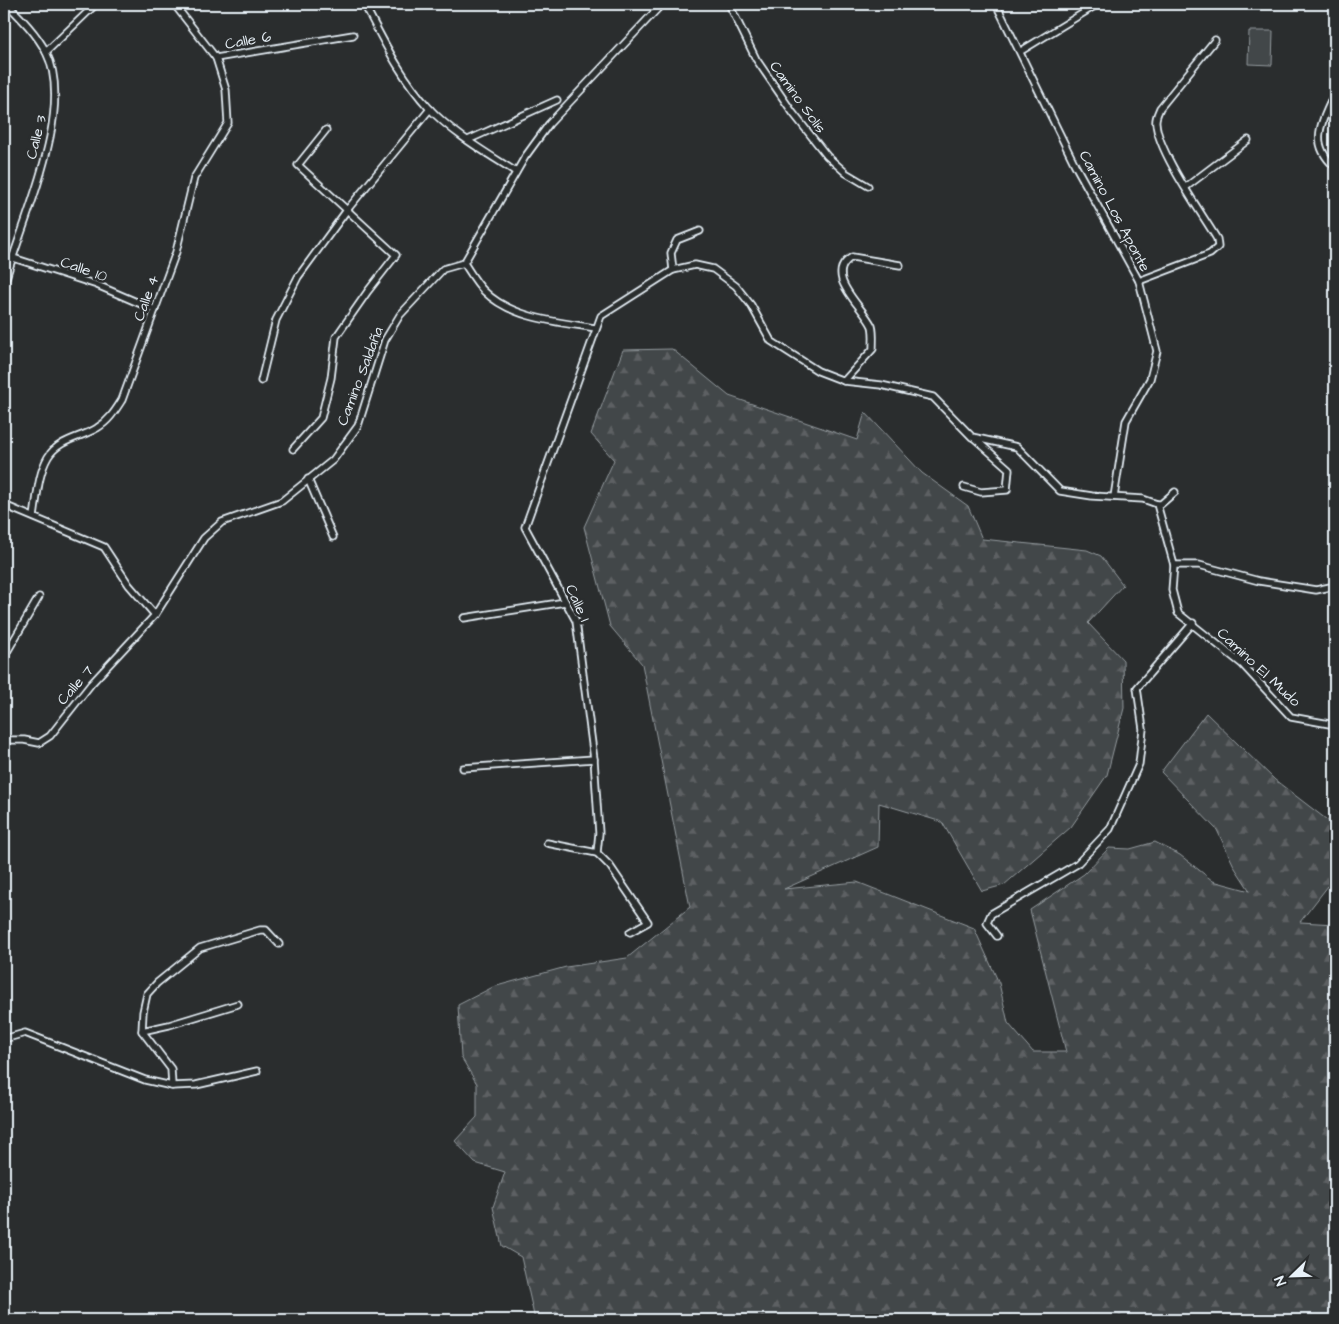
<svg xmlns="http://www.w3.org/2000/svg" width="1339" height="1324" viewBox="0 0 1339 1324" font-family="'Architects Daughter',sans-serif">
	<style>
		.forest { fill: url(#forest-firs); stroke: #959ca0 }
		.garden { fill: #424648; stroke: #959ca0 }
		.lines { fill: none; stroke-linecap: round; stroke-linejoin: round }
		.street-casing { stroke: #e8f1f8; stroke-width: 9 }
		.street { stroke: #2a2d2e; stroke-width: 5.5 }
		.labels { text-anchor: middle; stroke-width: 5; stroke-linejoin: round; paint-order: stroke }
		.street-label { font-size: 15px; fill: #e8f1f8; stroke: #2a2d2e }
	</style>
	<defs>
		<pattern id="forest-firs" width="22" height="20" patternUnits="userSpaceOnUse" patternTransform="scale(1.25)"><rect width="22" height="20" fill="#424648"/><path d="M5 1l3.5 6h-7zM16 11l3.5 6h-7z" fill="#5d6163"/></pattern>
	</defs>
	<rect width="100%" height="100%" fill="#2a2d2e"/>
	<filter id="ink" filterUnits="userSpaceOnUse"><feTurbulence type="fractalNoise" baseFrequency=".02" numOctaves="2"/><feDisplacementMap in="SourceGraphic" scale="10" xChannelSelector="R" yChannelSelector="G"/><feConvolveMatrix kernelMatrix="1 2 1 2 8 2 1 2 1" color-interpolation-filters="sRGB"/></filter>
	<g filter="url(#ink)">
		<!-- forest -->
		<polygon class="forest" points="672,349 729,396 857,440 865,412 922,473 968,506 982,539 1087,550 1101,556 1123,585 1088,623 1123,660 1124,708 1107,775 1071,827 1004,885 982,891 942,822 879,803 878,847 784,889 857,882 974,928 999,983 1008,1023 1033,1052 1066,1052 1030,910 1084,874 1109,848 1130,849 1155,842 1180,855 1213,881 1250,891 1235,868 1217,830 1161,772 1206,713 1275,780 1335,826 1335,877 1300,922 1335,924 1335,1320 557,1320 557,1312 554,1313 553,1320 535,1320 521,1257 502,1246 493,1207 505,1172 475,1163 455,1141 477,1117 477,1084 461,1057 458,1005 493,987 566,967 627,958 690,907 642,664 610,626 584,527 614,460 591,434 623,350"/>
		<!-- garden -->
		<polygon class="garden" points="1249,31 1273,31 1272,65 1248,64"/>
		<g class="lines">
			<!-- street casing -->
			<g class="street-casing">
				<g id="street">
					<path d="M364,4C383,40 401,78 429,108C453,134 487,153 516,172"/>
					<polyline points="729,4 756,59 793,113 827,156 846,173 868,186"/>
					<polyline points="996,4 1075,165 1139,281 1157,351 1150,379 1126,421 1114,497"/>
					<polyline points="1021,51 1098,4"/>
					<polyline points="46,52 96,4"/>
					<polyline points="216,58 353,35"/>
					<path d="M1335,92C1323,121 1307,142 1335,167"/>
					<polyline points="468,140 557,100"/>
					<polyline points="1186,187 1248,140"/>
					<polyline points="4,255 97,285 155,310"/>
					<path d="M464,263C470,272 476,283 484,291C512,319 559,322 596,328"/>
					<polyline points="673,270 671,253 677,240 700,231"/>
					<path d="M1139,281L1210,254L1218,247L1217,239C1201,212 1158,152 1156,123C1155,118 1158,113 1160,108L1215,40"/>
					<path d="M4,285C21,223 76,111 46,52C37,34 21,18 7,4"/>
					<polyline points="261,381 276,320 298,277 347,210 430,109"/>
					<path d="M844,381L873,349C873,342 874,332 872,326C862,305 822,275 852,257L900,265"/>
					<polyline points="293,449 321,418 331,378 336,337 368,291 396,255 298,165 326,130"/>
					<polyline points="308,479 333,537"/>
					<polyline points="964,487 981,492 1007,490 1009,469 974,438"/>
					<polyline points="1157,504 1161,504 1175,492"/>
					<polyline points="4,505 104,547 129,585 155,615"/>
					<path d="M34,517C37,498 38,474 48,457C59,439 81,438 97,428C109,421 115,411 122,400L176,252L194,178L228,123L226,90L216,58L174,4"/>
					<polyline points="1174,565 1199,565 1259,581 1316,590 1335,586"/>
					<polyline points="464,618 565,602"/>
					<polyline points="4,657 39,597"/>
					<polyline points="4,740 24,740 39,743 50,736 91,684 155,615 204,538 222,522 282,501 333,460 358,426 385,340 400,315 443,269 464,263 525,157 549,124 662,4"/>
					<polyline points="463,768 594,759"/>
					<polyline points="547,843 597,853"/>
					<polyline points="630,932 648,922 610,866 597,853 599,833 594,759 576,621 525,527 601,316 673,270 695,265 713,269 736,286 751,305 771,341 818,371 844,381 881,385 933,397 972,437 1017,447 1060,491 1092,496 1143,499 1157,504 1174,565 1172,590 1178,613 1242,664 1291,717 1335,725"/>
					<polyline points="997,936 987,923 991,914 1077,864 1110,829 1139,764 1143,729 1137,688 1193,623"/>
					<polyline points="142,1031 169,1025 238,1004"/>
					<polyline points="4,1039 25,1033 145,1080 172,1086 196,1085 257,1071"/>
					<polyline points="172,1086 171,1069 142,1031 143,1012 147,994 157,983 200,948 260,930 266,930 279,944"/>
				</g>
			</g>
			<!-- street -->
			<use href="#street" class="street"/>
		</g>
	</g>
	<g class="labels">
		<!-- street labels -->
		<g class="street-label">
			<text transform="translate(248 40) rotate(-10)" y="5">Calle 6</text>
			<text transform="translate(798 97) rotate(54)" y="5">Camino Solís</text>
			<text transform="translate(36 137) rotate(-76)" y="5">Calle 3</text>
			<text transform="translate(1115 211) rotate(62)" y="5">Camino Los Aponte</text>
			<text transform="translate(84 269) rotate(19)" y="5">Calle 10</text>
			<text transform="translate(146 298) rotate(-70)" y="5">Calle 4</text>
			<text transform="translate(360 376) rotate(-69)" y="5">Camino Saldaña</text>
			<text transform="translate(578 603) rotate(66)" y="5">Calle 1</text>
			<text transform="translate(1259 667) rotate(43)" y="5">Camino El Mudo</text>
			<text transform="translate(75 685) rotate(-49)" y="5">Calle 7</text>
		</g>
	</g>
	<!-- margin -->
	<rect width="1339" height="1324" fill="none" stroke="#2a2d2e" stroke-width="20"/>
	<rect x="10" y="10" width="1319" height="1304" fill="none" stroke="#e8f1f8" stroke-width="2" filter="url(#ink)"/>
	<!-- north arrow -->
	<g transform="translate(1292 1276) rotate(247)" stroke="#2a2d2e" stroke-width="4" paint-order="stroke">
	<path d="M0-4L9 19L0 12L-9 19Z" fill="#e8f1f8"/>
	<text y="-8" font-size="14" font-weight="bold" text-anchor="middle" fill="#e8f1f8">N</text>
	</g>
</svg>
